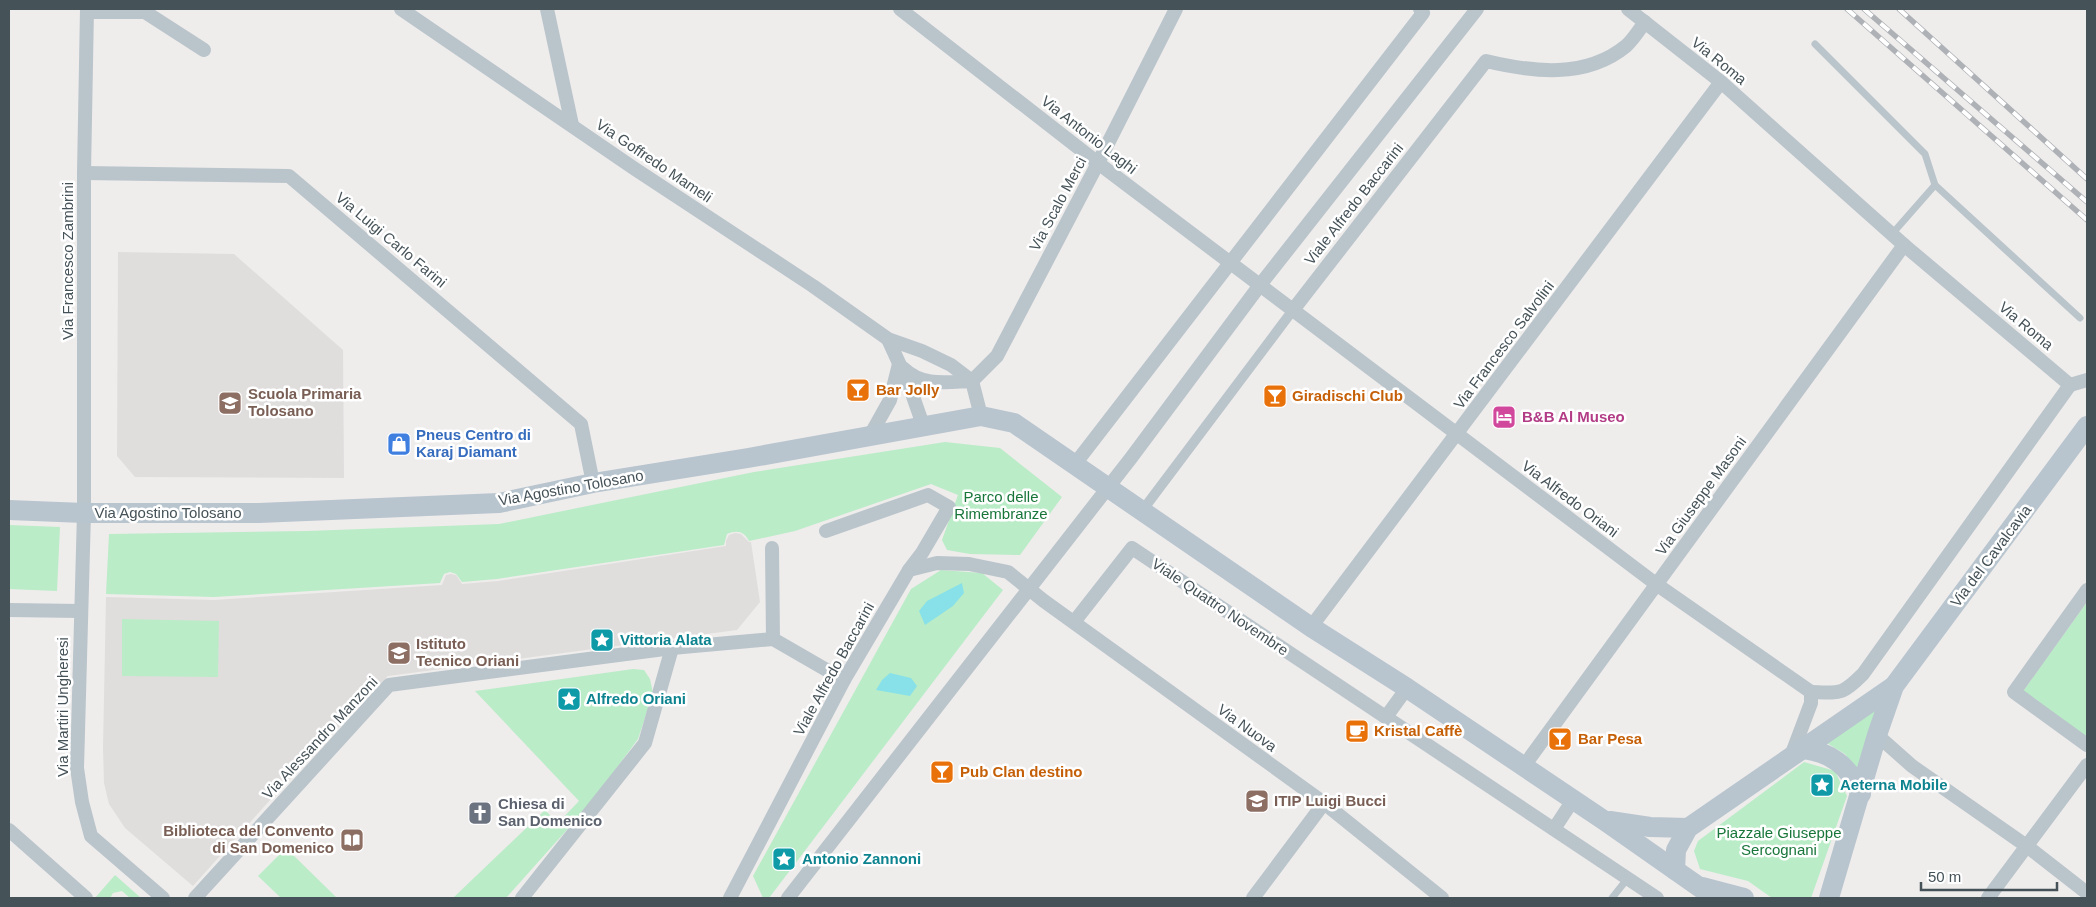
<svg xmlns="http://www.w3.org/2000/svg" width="2096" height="907" viewBox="0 0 2096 907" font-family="Helvetica,sans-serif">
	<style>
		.education { fill: #e0dddd }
		.green { fill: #baecc7 }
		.water { fill: #88e1e8 }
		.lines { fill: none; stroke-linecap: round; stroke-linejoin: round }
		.service { stroke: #bac5cb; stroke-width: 7 }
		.pedestrian { stroke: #bac5cb; stroke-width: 10 }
		.minor { stroke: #bac5cb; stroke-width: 14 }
		.secondary { stroke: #b8c5ce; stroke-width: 20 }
		.rail-casing { stroke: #aeb2b6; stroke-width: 5.5 }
		.rail { stroke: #fff; stroke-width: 4; stroke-dasharray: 11; stroke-linecap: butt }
		.labels { text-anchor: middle; stroke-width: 5; stroke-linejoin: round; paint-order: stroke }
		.street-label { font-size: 15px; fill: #455258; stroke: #fff }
		.food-label { font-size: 15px; font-weight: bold; fill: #c56008; stroke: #fff; text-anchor: start }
		.education-label { font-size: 15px; font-weight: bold; fill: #785e54; stroke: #fff; text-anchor: start }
		.hotel-label { font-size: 15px; font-weight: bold; fill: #b23c85; stroke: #fff; text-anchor: start }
		.shop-label { font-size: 15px; font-weight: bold; fill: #366cbe; stroke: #fff; text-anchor: start }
		.park-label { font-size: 15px; fill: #19763b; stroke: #fff }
		.culture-label { font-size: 15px; font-weight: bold; fill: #0d838f; stroke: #fff; text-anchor: start }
		.worship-label { font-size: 15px; font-weight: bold; fill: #5b616d; stroke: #fff; text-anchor: start }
	</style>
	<rect width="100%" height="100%" fill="#efecec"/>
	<!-- education -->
	<g class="education">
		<polygon points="118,252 234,254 343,350 344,478 135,477 117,456"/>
		<polygon points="735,533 741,534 749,542 751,542 760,602 737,630 388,676 288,780 193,886 125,828 109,804 104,783 103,748 106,597 214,600 442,585 446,575 451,574 456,575 462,584 498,581 726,546 726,541 729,535"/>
	</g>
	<!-- green -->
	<g class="green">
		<path d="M945,442L1000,448L1062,497L1020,555L970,554L947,550L942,540L958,495L931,484L795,531L749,541C744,531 737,530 727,534L724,545L497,579L462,582L456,574L450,572L444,574L440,583L214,597L106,594L109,534L307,531L499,524L754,472Z"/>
		<polygon points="9,525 60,527 57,591 9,589"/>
		<polygon points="941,570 982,573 1003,590 769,898 763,898 753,876 911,589"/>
		<polygon points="2087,602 2087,737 2023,691"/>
		<polygon points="122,619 219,621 218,677 122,676"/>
		<polygon points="633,669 644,670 650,679 653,693 638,739 590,804 506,898 453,898 545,810 558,823 579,801 475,691"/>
		<polygon points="1886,697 1858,768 1855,768 1845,754 1825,742"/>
		<polygon points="1804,762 1835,771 1847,796 1811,898 1772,898 1748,881 1700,869 1694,851 1698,841"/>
		<polygon points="286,848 337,898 281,898 258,876"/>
		<polygon points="115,875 141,898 130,898 122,891 113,893 110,898 95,898"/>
	</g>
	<!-- water -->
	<g class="water">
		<polygon points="962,583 964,593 953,606 925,625 919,611 927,601"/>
		<polygon points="890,673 911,678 917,686 910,696 876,690 882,680"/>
	</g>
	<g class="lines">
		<!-- service -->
		<g class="service">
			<polyline points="1815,44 1925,154 1935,185"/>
			<polyline points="1892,234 1935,185 2080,318"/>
			<polyline points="1612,898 1628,878"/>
		</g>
		<!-- pedestrian -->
		<polyline class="pedestrian" points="1142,511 1293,310"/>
		<!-- minor -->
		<g class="minor">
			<polyline points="87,9 84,173 84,513 77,768 82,802 91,836 163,898"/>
			<polyline points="401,9 635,169 813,286 888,339 922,351 951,365 972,381 981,416"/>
			<polyline points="547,9 572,125"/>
			<polyline points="900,9 1098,163 1656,584 1811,692"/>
			<polyline points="1628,9 1721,82 1904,245 2070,385"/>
			<polyline points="87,12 145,12 204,50"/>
			<polyline points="84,173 289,176 581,424 593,483"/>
			<path d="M1293,310L1486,61C1532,72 1586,79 1626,46C1633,40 1639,30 1645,22"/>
			<polyline points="888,339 909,385 923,425"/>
			<path d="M903,368C923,387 946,382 972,381"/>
			<polyline points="972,381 997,356 1098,163 1176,9"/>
			<polyline points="2070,385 2087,380"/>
			<polyline points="871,434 890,400 899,364"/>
			<polyline points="1075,464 1423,13 1420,9"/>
			<polyline points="826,531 928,495 949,507 922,553 909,570"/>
			<polyline points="772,548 773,639"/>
			<polyline points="2087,590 2014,692 2087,745"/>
			<polyline points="9,610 80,611"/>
			<polyline points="1074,622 1132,548 1657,898"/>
			<polyline points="1311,627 1721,82"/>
			<path d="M1811,692C1841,693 1842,695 1863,674L2070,385"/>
			<polyline points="1386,717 1407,688"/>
			<polyline points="1877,735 1912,766 2028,847 2087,893"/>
			<polyline points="1791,756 1811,703 1811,692"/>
			<polyline points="1524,766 1904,245"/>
			<polyline points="1554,829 1573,800"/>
			<polyline points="9,830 86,898"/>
			<polyline points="195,898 389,685 672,648 773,639 844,680"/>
			<polyline points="522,898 645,743 672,648"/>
			<polyline points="730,898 844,680 909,570 937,563 969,564 1008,572 1044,601 1324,803 1442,898"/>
			<polyline points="788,898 1131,458 1260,285 1477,9"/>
			<polyline points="1253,898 1324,803"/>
			<polyline points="1988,898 2087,765"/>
		</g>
		<!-- secondary -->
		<g class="secondary">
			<polyline points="9,510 84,513 259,513 499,503 593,483 748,458 981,416 1014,423 1311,627 1407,688 1605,821 1715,898"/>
			<path d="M1800,749C1831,751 1849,766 1861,794"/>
			<polyline points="1610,821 1650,827 1688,828"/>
			<polyline points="1675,870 1676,850 1688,828 1894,686"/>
			<polyline points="1702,887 1744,898"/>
			<polyline points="1829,898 1877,735 1894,686 2087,426"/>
		</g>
		<!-- rail casing -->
		<g class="rail-casing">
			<g id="rail">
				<polyline points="1847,9 2087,220"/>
				<polyline points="1864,9 2087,202"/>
				<polyline points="1899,9 2087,179"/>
			</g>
		</g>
		<!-- rail -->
		<use href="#rail" class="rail"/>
	</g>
	<!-- icons -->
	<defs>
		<g id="bar-square" transform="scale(1.25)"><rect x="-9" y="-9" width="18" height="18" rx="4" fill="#e8710a" stroke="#fff"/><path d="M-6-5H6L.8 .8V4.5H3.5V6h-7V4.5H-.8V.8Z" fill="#fff"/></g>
		<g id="school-square" transform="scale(1.25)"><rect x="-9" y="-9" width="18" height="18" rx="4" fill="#8d6e63" stroke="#fff"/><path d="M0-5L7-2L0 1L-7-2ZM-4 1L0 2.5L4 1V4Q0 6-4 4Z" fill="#fff"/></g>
		<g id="hotel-square" transform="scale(1.25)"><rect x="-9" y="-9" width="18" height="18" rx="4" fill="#d1479c" stroke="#fff"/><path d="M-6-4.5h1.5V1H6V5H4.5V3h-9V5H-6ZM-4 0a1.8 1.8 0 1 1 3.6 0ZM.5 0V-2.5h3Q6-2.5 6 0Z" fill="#fff"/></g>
		<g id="shop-square" transform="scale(1.25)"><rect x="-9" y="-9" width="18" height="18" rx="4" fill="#3f7fe0" stroke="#fff"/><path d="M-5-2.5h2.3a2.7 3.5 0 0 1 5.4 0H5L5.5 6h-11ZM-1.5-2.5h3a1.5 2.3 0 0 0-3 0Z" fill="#fff"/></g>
		<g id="sight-square" transform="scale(1.25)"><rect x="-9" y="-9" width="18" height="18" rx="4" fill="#0f9aa8" stroke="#fff"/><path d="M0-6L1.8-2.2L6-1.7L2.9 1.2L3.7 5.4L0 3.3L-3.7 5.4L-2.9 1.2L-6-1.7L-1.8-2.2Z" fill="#fff"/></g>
		<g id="cafe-square" transform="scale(1.25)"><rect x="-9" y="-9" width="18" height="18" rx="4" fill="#e8710a" stroke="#fff"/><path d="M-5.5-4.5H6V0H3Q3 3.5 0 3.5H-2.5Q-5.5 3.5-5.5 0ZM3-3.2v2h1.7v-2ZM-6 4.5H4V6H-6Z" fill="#fff"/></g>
		<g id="church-square" transform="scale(1.25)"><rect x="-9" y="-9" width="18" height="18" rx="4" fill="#6b7280" stroke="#fff"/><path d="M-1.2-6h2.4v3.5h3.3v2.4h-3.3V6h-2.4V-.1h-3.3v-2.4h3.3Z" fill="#fff"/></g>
		<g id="library-square" transform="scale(1.25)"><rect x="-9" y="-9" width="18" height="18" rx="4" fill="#8d6e63" stroke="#fff"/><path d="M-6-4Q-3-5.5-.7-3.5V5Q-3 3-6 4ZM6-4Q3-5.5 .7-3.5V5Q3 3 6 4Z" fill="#fff"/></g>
	</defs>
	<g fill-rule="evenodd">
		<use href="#bar-square" x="858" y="390"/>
		<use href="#bar-square" x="1275" y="396"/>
		<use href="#school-square" x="230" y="403"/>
		<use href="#hotel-square" x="1504" y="417"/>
		<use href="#shop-square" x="399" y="444"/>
		<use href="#sight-square" x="602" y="640"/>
		<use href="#school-square" x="399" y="653"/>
		<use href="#sight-square" x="569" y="699"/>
		<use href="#cafe-square" x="1357" y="731"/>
		<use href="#bar-square" x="1560" y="739"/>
		<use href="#bar-square" x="942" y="772"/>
		<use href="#sight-square" x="1822" y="785"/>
		<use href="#school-square" x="1257" y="801"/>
		<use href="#church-square" x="480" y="813"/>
		<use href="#library-square" x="352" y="840"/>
		<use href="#sight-square" x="784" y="859"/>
	</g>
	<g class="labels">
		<!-- street labels -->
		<g class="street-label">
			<text transform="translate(1719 61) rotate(39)" y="5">Via Roma</text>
			<text transform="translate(1089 135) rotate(38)" y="5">Via Antonio Laghi</text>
			<text transform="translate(654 161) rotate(34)" y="5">Via Goffredo Mameli</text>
			<text transform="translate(1058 204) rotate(-62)" y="5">Via Scalo Merci</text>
			<text transform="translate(1354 204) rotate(-52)" y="5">Viale Alfredo Baccarini</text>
			<text transform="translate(391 240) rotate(40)" y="5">Via Luigi Carlo Farini</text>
			<text transform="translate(68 261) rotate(-90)" y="5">Via Francesco Zambrini</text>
			<text transform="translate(2026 326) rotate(40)" y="5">Via Roma</text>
			<text transform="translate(1504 345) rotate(-53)" y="5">Via Francesco Salvolini</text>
			<text transform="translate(571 488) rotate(-10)" y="5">Via Agostino Tolosano</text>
			<text transform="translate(1701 496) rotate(-54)" y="5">Via Giuseppe Masoni</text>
			<text transform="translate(1570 499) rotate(37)" y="5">Via Alfredo Oriani</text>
			<text x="168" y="518">Via Agostino Tolosano</text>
			<text transform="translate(1991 556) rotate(-53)" y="5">Via del Cavalcavia</text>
			<text transform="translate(1220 607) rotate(34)" y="5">Viale Quattro Novembre</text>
			<text transform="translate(834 669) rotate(-61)" y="5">Viale Alfredo Baccarini</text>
			<text transform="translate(63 707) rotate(-90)" y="5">Via Martiri Ungheresi</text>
			<text transform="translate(1247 728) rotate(36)" y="5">Via Nuova</text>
			<text transform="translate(320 738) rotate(-47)" y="5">Via Alessandro Manzoni</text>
		</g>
		<!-- food labels -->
		<g class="food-label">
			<text x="876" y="395">Bar Jolly</text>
			<text x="1292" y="401">Giradischi Club</text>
			<text x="1374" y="736">Kristal Caffè</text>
			<text x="1578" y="744">Bar Pesa</text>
			<text x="960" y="777">Pub Clan destino</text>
		</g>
		<!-- education labels -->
		<g class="education-label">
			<text x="248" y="399">Scuola Primaria<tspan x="248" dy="17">Tolosano</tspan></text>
			<text x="416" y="649">Istituto<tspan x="416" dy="17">Tecnico Oriani</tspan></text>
			<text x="1274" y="806">ITIP Luigi Bucci</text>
			<text x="334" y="836" text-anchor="end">Biblioteca del Convento<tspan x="334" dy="17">di San Domenico</tspan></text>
		</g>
		<!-- hotel labels -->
		<g class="hotel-label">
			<text x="1522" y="422">B&amp;B Al Museo</text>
		</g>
		<!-- shop labels -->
		<g class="shop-label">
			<text x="416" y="440">Pneus Centro di<tspan x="416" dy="17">Karaj Diamant</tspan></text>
		</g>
		<!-- park labels -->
		<g class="park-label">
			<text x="1001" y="502">Parco delle<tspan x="1001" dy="17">Rimembranze</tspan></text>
			<text x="1779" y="838">Piazzale Giuseppe<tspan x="1779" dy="17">Sercognani</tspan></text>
		</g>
		<!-- culture labels -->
		<g class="culture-label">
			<text x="620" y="645">Vittoria Alata</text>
			<text x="586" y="704">Alfredo Oriani</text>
			<text x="1840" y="790">Aeterna Mobile</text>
			<text x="802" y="864">Antonio Zannoni</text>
		</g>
		<!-- worship labels -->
		<g class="worship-label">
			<text x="498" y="809">Chiesa di<tspan x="498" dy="17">San Domenico</tspan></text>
		</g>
	</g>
	<!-- border -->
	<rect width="2096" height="907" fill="none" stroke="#455258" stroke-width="20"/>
	<!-- scale -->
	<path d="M1921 882v8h136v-8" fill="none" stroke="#455258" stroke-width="2.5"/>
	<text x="1928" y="882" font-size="15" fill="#455258" stroke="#ffffff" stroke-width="4" paint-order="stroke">50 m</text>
</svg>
